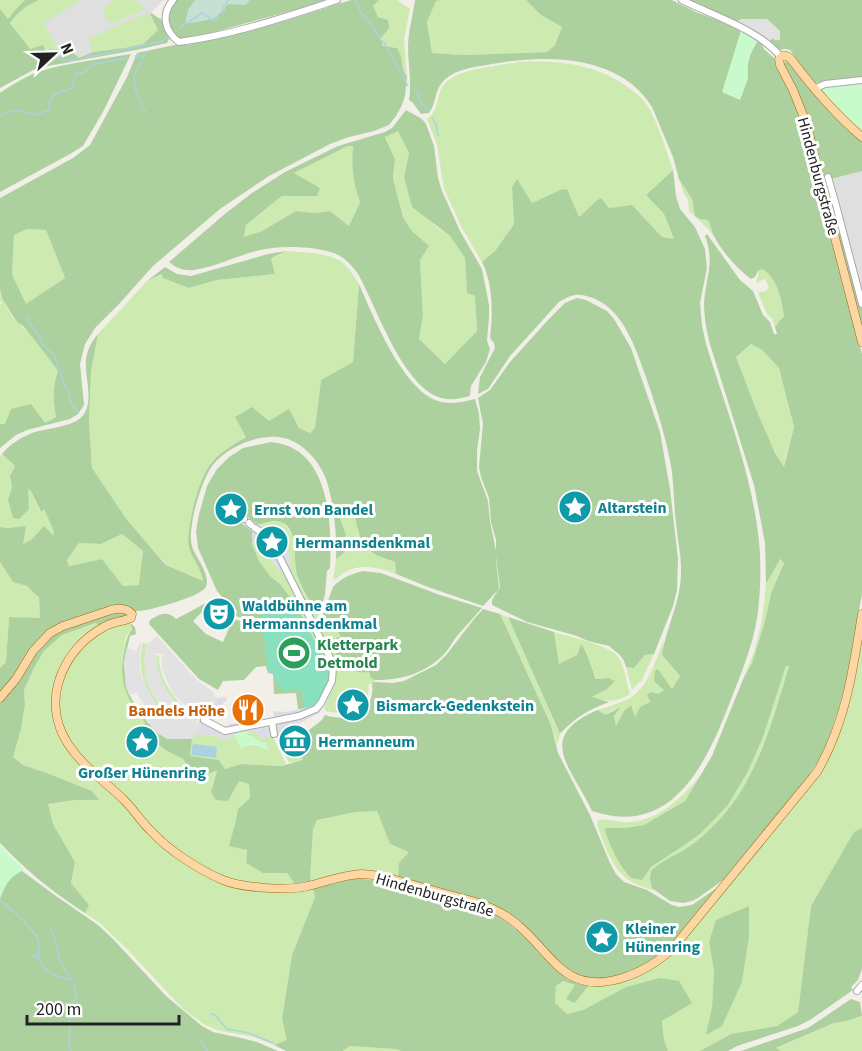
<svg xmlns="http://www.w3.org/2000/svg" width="862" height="1051" viewBox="0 0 862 1051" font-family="'Source Sans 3',sans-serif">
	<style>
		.residential { fill: #e0dfdf }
		.grass { fill: #cdebb0; fill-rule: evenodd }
		.forest { fill: #add19e; fill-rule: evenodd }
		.wetland { fill: #c6e0d4 }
		.park { fill: #c8facc }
		.pitch { fill: #88e0be }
		.parking { fill: #e2e2e2; fill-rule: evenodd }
		.plaza { fill: #dddde8; fill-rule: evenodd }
		.water { fill: #aad3df }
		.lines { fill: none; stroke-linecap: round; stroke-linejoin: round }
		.stream { stroke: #aad3df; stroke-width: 1.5 }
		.minor-casing { stroke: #a9a9a9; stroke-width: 8 }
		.major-casing { stroke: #a06b00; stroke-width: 9 }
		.minor { stroke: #fff; stroke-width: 6 }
		.major { stroke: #fcd6a4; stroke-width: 8 }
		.labels { text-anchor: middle; stroke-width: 6; stroke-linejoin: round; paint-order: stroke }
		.street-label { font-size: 16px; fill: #222; stroke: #fff }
		.culture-label { font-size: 16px; font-weight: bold; fill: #0d838f; stroke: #fff; text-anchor: start }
		.leisure-label { font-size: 16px; font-weight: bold; fill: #27864d; stroke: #fff; text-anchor: start }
		.food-label { font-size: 16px; font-weight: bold; fill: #c56008; stroke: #fff; text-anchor: end }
	</style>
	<rect width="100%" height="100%" fill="#f2efe9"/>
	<!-- residential -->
	<g class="residential">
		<polygon points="39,0 163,0 150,14 93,52 79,59 72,53 48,61 17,13 29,4"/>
		<polygon points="862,171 862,309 827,180"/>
	</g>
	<!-- grass -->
	<g class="grass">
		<polygon points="0,0 25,0 16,9 8,20 0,9"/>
		<path d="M39,0H81L44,23L61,56L48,61L43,45L30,50L10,22C18,12 26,5 39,0Z"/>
		<polygon points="114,0 135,0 145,9 112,24 109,23 103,12 103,9"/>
		<path d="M379,0H397L410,9L404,40L407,77C400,69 404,57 397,48L383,46L378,17L373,6Z"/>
		<polygon points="436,0 526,0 541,15 562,27 555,45 547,52 465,55 432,53 427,22"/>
		<polygon points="144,14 150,14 158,30 143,44 124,48 93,52 88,39"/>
		<path d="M519,62C559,60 598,64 630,89C636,93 643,99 647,105C658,122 666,150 673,170L646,195L664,214L674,239L662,237L631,205L609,208L596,201L579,217L560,190L532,203L512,187L514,224L495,251L482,262L462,228L444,189L437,145L427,119C440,109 435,98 443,86C455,68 499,66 519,62Z"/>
		<polygon points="398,130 409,153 404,177 434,225 450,236 465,258 467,293 475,295 477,331 445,364 419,339 423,316 420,260 429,246 411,230 403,217 393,178 395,159 385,136"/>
		<path d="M353,145C351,165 353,184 360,202L349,226L330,211L314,213L296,211L262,231L244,238L246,225L282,196L319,188L294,173L348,146Z"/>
		<polygon points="679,179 692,199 695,216 708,220 712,227 714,237 709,230 689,211 688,200 684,194"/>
		<polygon points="27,229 46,230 65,278 26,305 12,274 14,235"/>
		<polygon points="286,251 314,253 332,257 341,261 350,270 359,284 353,362 321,380 315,428 310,433 299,428 246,436 212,461 207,468 191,517 189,530 189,547 201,570 203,582 167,565 126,520 92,468 89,421 91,372 98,334 147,281 162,274 190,288 217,280 275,274 271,258"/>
		<path d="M764,269C778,280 783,300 784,317L780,320L775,327L772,319L767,314L758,293L762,291L764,292L769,288L765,279L756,283L759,270Z"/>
		<path d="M0,289C1,297 12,318 18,323C23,328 28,331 32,336C41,348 49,360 58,371C52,387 53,401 56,417L45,423L0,424V304L2,303L0,300Z"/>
		<path d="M751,344L762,350L779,368L794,427L787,453L784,468C763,434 750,394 736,357Z"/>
		<polygon points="2,454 15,466 10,476 12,487 8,499 29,509 27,488 31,490 40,512 44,508 53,529 55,538 44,527 31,540 22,545 9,528 0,527 0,456"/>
		<path d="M353,504L358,533L382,558L395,562L396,574C379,568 362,563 345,572C341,575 337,579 333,580L336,559L345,552L346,535L340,519L347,505Z"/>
		<path d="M279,521C292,526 296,545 296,558C296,563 295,567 296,572C299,585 311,605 319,615L316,619L313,620L288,569L290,567L287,541L273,528L264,527L260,525L270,522Z"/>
		<polygon points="252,533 254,544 257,545 277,567 278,572 281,571 284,572 331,666 330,677 326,661 296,606 279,583 270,576 259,561 252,544"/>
		<polygon points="122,534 143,551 140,585 123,586 102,559 69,566 67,560 79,543 101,544"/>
		<polygon points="781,559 784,562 771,593 765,621 752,663 744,677 754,652 761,625 764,603 766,584 776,564"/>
		<polygon points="0,562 13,582 27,586 39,599 40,619 9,617 6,662 0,668"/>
		<polygon points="500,614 508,617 558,731 562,732 560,735 557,745 551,725"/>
		<path d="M321,620L324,621L330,632L336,629L340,635L333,641C335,646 335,650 337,655C341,667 358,674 369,672L371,678L375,680V682L368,685C373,709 344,716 326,711L324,708L334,686L336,669L325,644L327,640L323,639L316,625Z"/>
		<path d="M97,623L99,626C78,638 64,653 56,677C43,717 60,747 89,775C99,784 110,792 120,802C129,810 135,821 144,830C163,851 196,874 222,884C243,892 291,891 313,889L315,897L292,955L282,1019L288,1040L274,1045L254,1037L220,1031L205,1025L183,1009L127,949L100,923L85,913L89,905L71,883L75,862L53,824L48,804L75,800H98L92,791L47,773L23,765L13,757L21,729L25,705L24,690L34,668L44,651L62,635Z"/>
		<path d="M121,623H130L132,629L126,637L122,662L131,703L145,723L137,734L155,742L167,751L183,759L192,770V779L202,777L217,769L211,792L239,781L249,784L250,798L238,809L235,824L247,850L246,863L263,873H287L295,884C279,884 246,886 232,881C209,872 180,854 162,839C144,823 127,804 110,787C94,770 74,753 64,731C59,719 59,708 61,695C67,655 85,638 121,623Z"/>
		<path d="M554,632C569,637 611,645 619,658C625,668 626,682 630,694C618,703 605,701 591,698L606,690L615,681L609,678L597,679C592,669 588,652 581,644L577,655L559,665Z"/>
		<path d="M862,638V828L854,833L811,906L798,1012L777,1026L731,1034L700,1051H668L664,1040L662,1021L626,987L583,1010L567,1014L555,1004L556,986L563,981L575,985V1003L589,985L609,986L623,981L732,880L820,774L837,740L846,716ZM749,906V937L742,982L707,1035L712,1007L714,972L709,942Z"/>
		<path d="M664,640L662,655L680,676L672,689L658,670L665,690L658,694L651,692L647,693L650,702L634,718L631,705L624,711L616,727L614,716L620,708L612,710L605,715L598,710C607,707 617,704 626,700C648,690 655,661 664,640Z"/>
		<path d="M143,643L148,644L146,646C142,677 148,691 169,715L168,718L165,717C148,694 135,673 143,643Z"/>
		<polygon points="654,654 642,680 632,690 626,667 634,668 645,655"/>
		<path d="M156,655L159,656C159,682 177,705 199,718L197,721C173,704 157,686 156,655Z"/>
		<path d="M786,666H789C769,729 752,800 697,841C683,851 668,859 654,868L652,887L655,891C648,888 639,886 632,882C612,871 605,845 597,825L598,820C608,818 619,823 630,822C660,820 682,797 700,776L685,801L644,825L625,828H605L641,880L651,867L686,844L700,834L763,737Z"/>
		<polygon points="288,728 290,735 286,737 289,752 305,745 304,733 309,730 309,740 302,760 289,763 275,733"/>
		<path d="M253,731L263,738L272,735L286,764L282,766L241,764L225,769L221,762L190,756L192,739L195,734L217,736L221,740L235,736L241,748C254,742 256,746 269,750L252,736L248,737L247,733Z"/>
		<polygon points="377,811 390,844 410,852 398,877 355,871 340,873 310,881 313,829 317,820 356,812"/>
		<polygon points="862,1017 862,1051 781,1051 775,1049 834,1023 847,1021"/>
		<polygon points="349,1046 395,1049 401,1051 343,1051"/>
	</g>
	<!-- forest -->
	<g class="forest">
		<path d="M25,0H39C26,5 18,12 10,23L30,49L43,45L49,61L72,52L79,58L93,52L124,48L143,44L158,30L150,14L151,13L162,20L169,39L167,43L136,50L37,68L0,88V9L8,19L16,9Z"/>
		<path d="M176,0H325L294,10L192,38H178C166,26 166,12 176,0Z"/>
		<path d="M351,0H379L373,6L378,17L388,20L389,28L381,38L383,46L397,48C404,57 400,69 407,77L405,96L402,105L396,116L389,125L374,131L349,137L330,144L269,176L220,209L153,266L119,304L95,328L85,344L80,364L84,405L78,414L70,419L27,430L16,435L0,448V424H5L11,409L31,404L45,423L56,417C53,401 52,387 58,371L33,338L23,326L18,323L13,316L2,298L0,289V198L73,158L90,145L127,77L137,53L179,44L187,45L219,38L294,18ZM27,229L46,230L65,278L26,304L12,274L14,235Z"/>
		<path d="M415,0H441L436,1L427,22L432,53L465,55L547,52L555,45L562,27L541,15L526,0H672L698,13L728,23L741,31L735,51L748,79C746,64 750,53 758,40L761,42L764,49L774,58L776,67L790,91L804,125L815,176L862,354V594L847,678L838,711L825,750L804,783L726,878L698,898L692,901L683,903L670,901L652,888L650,879L651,871C660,862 672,857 682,851C692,845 700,839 708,831C755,789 771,725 789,666H786L763,737L747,773L728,805L700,834L686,844L651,867L642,880C641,880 633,878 632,878C622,872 606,839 605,828H625L644,825L685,801L712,756L744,677L752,663L765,621L771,593L784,563L780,559L766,584L765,543L754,485L709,341C706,328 704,316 704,303C706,276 715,263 705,236L707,234L740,280L753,291L763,315L770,322L774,334H777L775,327L780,320L784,317C782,300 778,280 763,269L758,271L755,277L751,279C738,269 723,253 715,238C712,233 711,226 708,220L700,219L695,216L692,199L679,179L673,157L652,107C619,53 542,54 487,65C474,67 459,69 448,77C433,88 438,101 429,113L421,114L413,103L409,100C412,82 408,65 408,47C408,31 413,16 415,0ZM751,344L762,350L779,368L794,427L784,467L775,453L755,407L736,357Z"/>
		<polygon points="687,0 862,0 862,78 814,83 790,50 785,49 780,50 769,42 772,38 780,40 734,22"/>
		<path d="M131,54L104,110L83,146L70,154L0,192V93C12,85 24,77 38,72C65,63 102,59 131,54Z"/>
		<path d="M786,61H788C811,91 833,117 862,141V171L827,180L862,309V327L821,175L783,63Z"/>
		<path d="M406,110L422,119L426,124L434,146L438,178L442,191L460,231L482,269L489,305V317L487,341L490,349L486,362L471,386L470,396C459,399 449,401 438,397C401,382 377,308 358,274C352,265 344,257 334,253C314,246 281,245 260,250C239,255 215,267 194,270C184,271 176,268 169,262L226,213L252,193L285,172L338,146L385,132L392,128ZM398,131L409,153L404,177L412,207L450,236L465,258L467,293L475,296L477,331L445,364L419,339L423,316L420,260L429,246L411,230L403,217L393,178L395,159L385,137ZM348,146H353C351,165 353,184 360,202L349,226L330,211L314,213L296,211L262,231L244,237L246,225L282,196H317L320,188L294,173Z"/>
		<path d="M673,170L676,196L680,209L695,227L705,249L707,268L700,303L702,325L706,344C725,406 750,468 758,533C761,555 761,579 759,601C757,635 744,666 732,697C708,759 675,839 592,811C573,769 533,737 598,710L605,715L621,707L614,716L616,726L624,711L631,705L635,717L640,707L650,702L647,694L651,692L658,694L664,690L654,681L655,671L658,669L672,689L680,676L662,655C667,623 682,602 681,567C681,555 678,543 677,531C674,511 674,491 672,472C667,440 657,410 647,380C636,350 625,311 593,298C586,296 579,293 571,296C567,297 563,300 559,302L510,356L488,389L478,394L480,377L495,348L494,343L490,338C493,315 493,283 482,262L495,251L514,224L512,187L517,179L532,203L560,190L567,189L579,217L596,201L601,198L609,208L632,205L662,237L674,239L664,214L646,195Z"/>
		<polygon points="286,251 271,258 275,274 217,280 189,288 163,278 162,274 147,281 165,267 177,274 191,276 268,254"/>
		<path d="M359,284C373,316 403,390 438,401C451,405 462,402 475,399L479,413L480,429L477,450V471L488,501L490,521L496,551V540L491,522L489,498L481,477L479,467L483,424L478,398L490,390L510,362L549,319L565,303L577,298L586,300L607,311L614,319L631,348L660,432L670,489L678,559L677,590L673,606L654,654L645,655L634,668L626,667L624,661L620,655L609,646L588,641L577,636L527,622L492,605V600L500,587L496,557V560L499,587L498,590L483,606L428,587L396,574L395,562C386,559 376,556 369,550C357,539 356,518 352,504L347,505L340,519L346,535L345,552L336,559C337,535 334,505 327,482C321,463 304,443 284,438C259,432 221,449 209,471C200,487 187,528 192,546C195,557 213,577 205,588C199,597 149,611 137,611C132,611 132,610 128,608L63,623L0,694V668L6,662L9,617L40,618L39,598L27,586L13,582L0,562V527L9,528L26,526L23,544L31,540L44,526L54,536L53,529L44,509L41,512L31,491L28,489L29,509L19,519L13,518L8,499L12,487L10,476L15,466L2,454C10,444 20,438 32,433C47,428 76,427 84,414C95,398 82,372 87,354C89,346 93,340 98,334L91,372L89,421L92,468L127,520L166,565L203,581C201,567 192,559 189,547C185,530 200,474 212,462C221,452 234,444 246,437L235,417L252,407L269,421L289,409L299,428L310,433L315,428L321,380L353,362ZM122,534L143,551L139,585L123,586L102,559L69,566L67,560L79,543L101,544Z"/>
		<path d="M271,442C330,447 332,523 330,568L327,571L325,594L319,615C311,605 303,590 298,578C292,564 300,528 281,522C273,519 264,524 258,525L245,515L244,509L241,507H234L233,505V507H230V510L229,509V512L228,513H229L230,517L238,523L239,521L253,532L252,544L259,561L270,576L279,583L297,606L306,624L278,631L244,620L235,615L237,611L224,599L217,591L198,548L196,531L199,514L207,486L217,469L229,457L243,448Z"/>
		<path d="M363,571L381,573L440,595L482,608C473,618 465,627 457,636C453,641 450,647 446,652C427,673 403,680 375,680L371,678L369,672C359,674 344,669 338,659C335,654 336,647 333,640L340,636V635L336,629L330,632L324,621L325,618L323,615L333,587C341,578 351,574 363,571Z"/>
		<path d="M206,603L208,606L193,621L206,634L223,642L233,619L316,641L328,666L304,709H298L296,693L274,694L273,674L268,673L266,666L256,667L244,680L223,681L218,690L199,679L149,624L150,620C160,614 167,610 176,619Z"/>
		<path d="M483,609L500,614L551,725L558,753L590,815L610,863L616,874L624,882L647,890L672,905L679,907L692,905L718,887L670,946L663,954L644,966L621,975L597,980L579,977L565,968L518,921L398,877L399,863L409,852L390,844L377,811L356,812L317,820L313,829L310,881L295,884L287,873H263L246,863L247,850L229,846L235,824L238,809L250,798L249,784L239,781L228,801L216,800L211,792L217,770L202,777L191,779L192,770L183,759L167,751L155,742L137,734L145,723C127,698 118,684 124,652C126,642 126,638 132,629L130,623L135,627L136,634L130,636L124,662L126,687L137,710L159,734L168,739H192L190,756L219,760L225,769L241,764L282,766L302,760L309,740V730L322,720L325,715C328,716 331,717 334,717C350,720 371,711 372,693C373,690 372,687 372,683L375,682L393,683L404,681L436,665L447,654L474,619Z"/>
		<path d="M122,611L129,615L127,617L113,619L99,626L96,623L62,635L44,651L34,668L24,690L25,705L21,729L13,757L23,765L47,773L92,791L99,800H75L48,804L53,824L75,862L71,883L89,905L85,913C51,891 28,872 0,843V703L20,678L35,651L55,633L110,614Z"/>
		<path d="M508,617L554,632L559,664L577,655L581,644C587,651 592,669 596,679L609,678L615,681L606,690L592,697L609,702C589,710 577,716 562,732H559Z"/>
		<polygon points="862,828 862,969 858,980 851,987 853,990 810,1020 798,1026 737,1046 728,1051 700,1051 731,1034 777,1026 798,1012 811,906 854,832"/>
		<polygon points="19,871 22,871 56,896 98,925 113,939 166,996 202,1026 213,1032 241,1038 257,1042 278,1051 0,1051 0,897 7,879"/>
		<polygon points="355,878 381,881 434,894 488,911 508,923 528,940 567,979 589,985 575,1003 566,999 575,985 563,981 556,986 555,1003 567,1014 583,1010 626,987 660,978 679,981 692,1003 662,1021 664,1040 668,1051 401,1051 395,1049 349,1046 343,1051 286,1051 274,1045 287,1040 282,1019 292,955 315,897 313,889"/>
		<polygon points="749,906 749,937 742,982 722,1026 706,1035 712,1007 714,972 709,942 716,920"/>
		<polygon points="851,999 860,1002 862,1016 847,1021 834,1023 776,1048 781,1051 741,1051 808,1028"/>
	</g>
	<!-- wetland -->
	<polygon class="wetland" points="195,0 250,0 245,5 230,4 225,6 225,10 213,19 185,24 188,10"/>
	<!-- park -->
	<g class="park">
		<polygon points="741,31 758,40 749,56 747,72 748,79 740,100 722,92"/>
		<polygon points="862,83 862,132 849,122 820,90 820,88"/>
		<polygon points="246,730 248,736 252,736 262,743 266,742 269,750 254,744 251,745 250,744 241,749 234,733"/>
		<path d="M0,846L24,870C10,876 5,885 0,899Z"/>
	</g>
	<!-- pitch -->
	<polygon class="pitch" points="291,608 306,624 328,666 330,677 323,694 314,706 304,709 301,690 284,691 274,679 274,673 268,672 261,609"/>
	<!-- parking -->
	<g class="parking">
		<polygon points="742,19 767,19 780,31 780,40 775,40 772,38 769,42 734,22"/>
		<path d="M157,636L197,680L212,691L216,698L201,727L192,739H168L159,734L146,721L153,717L136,693L129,695L126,687L124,662L127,648L136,651L140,643H149ZM142,643L147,644L146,646L144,660L146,680L158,701L169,715L168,718L165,717L158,707L143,681L140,670V653ZM157,653L161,654L164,656V657H161L162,669L173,694L192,712L200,716L201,713H203L197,724L196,723L197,721L182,710L168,695L158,671L156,655L154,654Z"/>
	</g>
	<!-- plaza -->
	<path class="plaza" d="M259,524L264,527L277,529L285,535L287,541L290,567L288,569L323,638L327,640L326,644L336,669V676L334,686L323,708L319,713L300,723L288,725V728L263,739L253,731L247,733L246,730L234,733L235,736L221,740L217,736L195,734L201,727L216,698L225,697L227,699L226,702L224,701L220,708L216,711L212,721L224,728L229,727V724L259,719V722L274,719V711L286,712L314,706L323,694L330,677L331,666L284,572L281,571L277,573V571L276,570L277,566L253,543L252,533ZM270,535L277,536L280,540V546L274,550H270L265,545L266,538Z"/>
	<!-- water -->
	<polygon class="water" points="193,744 217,747 216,758 191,755"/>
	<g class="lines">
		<!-- stream -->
		<g class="stream">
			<path d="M355,0L361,13C369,20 376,31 381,41L384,42L385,44L408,86"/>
			<polyline points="742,1 743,0"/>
			<polyline points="179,28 201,14 203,13 213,21 216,20 218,15 224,10 223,6 229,0"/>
			<path d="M50,49C59,60 62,62 76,60"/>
			<path d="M144,54C144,62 139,64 136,71C135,74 134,77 134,81C134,88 141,107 146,112"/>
			<polyline points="135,56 143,56 145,53"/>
			<polyline points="85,58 163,41 167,36"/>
			<polyline points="414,90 419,95 419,99 428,111"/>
			<path d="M0,115L17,110L35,115L49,110C48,91 59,94 73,88L74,85L72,83L76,73H83L94,64L127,58"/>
			<polyline points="432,118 436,124 438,136"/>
			<path d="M26,316C30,326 42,336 42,344L54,355L65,386L69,391L70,401L78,413"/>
			<path d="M0,900C13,911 27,922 37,937C40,943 38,949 38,955C40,971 57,976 70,980"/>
			<polyline points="51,928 56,943 59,959 75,987 76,997 71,1007 69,1041 71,1051"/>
			<polyline points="32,955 39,959"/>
			<polyline points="211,1014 215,1015 227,1029 249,1033 273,1043"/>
			<polyline points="199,1038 207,1051"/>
		</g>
		<!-- minor casing -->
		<g class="minor-casing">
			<g id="minor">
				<path d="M173,0C161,14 164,31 179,42C233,35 285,17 337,0"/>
				<path d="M682,0C714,16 758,29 781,57"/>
				<polyline points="814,89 825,84 862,80"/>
				<polyline points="828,177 836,205 862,304"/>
				<polyline points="236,513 244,519"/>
				<polyline points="249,523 251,525"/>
				<polyline points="255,528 266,536"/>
				<circle cx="273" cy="543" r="10"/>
				<polyline points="204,720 225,731 299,716 316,709 321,703 332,681 333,667 331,660 277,552"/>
				<polyline points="272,722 274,734"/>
				<polyline points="857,991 862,985"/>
			</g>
		</g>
		<!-- major casing -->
		<g class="major-casing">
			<g id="major">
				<path d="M862,137C835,114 812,87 791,59L787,56H782L779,59L780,65L793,90L807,125L819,176L862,342"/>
				<path d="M0,698L16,679L33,651L50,633L63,626L111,610C119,608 127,608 132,614L131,618C121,622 111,622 102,628C61,651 41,703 68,744C84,768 105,781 125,801C135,811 142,823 152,832C168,850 201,871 223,880C242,888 288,891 308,886C326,882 342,875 361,874C379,874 397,881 414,885C434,891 455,896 475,902C491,907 506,914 519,926C553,955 565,994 619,979C640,973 657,963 673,948L817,772C846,722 853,670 862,614"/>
			</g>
		</g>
		<!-- minor -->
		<use href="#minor" class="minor"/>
		<!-- major -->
		<use href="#major" class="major"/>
	</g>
	<!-- icons -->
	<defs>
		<g id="sight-disc" transform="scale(1.725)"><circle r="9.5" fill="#0f9aa8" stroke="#fff"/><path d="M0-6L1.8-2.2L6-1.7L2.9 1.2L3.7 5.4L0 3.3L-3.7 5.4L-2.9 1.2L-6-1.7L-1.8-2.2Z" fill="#fff"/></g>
		<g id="theatre-disc" transform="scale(1.725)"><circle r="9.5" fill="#0f9aa8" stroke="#fff"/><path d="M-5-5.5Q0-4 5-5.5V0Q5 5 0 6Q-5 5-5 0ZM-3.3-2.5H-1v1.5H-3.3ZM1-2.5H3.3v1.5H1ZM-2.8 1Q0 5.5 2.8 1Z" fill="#fff"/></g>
		<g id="stadium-disc" transform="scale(1.725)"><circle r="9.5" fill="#2e9e5b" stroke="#fff"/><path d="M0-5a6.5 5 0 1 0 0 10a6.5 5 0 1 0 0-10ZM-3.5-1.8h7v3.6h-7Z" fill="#fff"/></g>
		<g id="restaurant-disc" transform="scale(1.725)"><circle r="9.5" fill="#e8710a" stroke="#fff"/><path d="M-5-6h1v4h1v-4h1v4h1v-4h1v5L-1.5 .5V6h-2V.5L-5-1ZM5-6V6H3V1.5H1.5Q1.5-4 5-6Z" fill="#fff"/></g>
		<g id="museum-disc" transform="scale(1.725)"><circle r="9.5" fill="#0f9aa8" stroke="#fff"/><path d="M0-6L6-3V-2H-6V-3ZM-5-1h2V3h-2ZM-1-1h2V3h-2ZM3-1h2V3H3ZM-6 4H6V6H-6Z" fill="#fff"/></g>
	</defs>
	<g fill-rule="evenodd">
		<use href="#sight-disc" x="575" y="507"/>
		<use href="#sight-disc" x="231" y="509"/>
		<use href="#sight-disc" x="272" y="542"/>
		<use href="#theatre-disc" x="219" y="614"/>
		<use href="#stadium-disc" x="294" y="653"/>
		<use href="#sight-disc" x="353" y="705"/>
		<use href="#restaurant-disc" x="248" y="710"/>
		<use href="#museum-disc" x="295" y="741"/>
		<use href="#sight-disc" x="142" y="742"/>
		<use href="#sight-disc" x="602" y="937"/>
	</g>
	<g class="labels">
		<!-- street labels -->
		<g class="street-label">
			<text transform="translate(819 176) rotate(75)" y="6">Hindenburgstraße</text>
			<text transform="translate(435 894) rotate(16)" y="6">Hindenburgstraße</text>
		</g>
		<!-- culture labels -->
		<g class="culture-label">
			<text x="598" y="513">Altarstein</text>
			<text x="254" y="515">Ernst von Bandel</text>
			<text x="295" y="548">Hermannsdenkmal</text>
			<text x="242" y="611">Waldbühne am<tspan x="242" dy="18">Hermannsdenkmal</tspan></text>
			<text x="376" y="711">Bismarck-Gedenkstein</text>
			<text x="318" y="747">Hermanneum</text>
			<text x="142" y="778" text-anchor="middle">Großer Hünenring</text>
			<text x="625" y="934">Kleiner<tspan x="625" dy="18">Hünenring</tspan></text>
		</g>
		<!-- leisure labels -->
		<g class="leisure-label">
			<text x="317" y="650">Kletterpark<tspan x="317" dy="18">Detmold</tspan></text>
		</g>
		<!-- food labels -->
		<g class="food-label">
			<text x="225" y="716">Bandels Höhe</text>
		</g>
	</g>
	<!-- north arrow -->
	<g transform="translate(54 54) rotate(68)" stroke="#ffffff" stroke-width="4.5" paint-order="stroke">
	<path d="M0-4.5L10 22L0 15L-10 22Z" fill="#222222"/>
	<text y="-9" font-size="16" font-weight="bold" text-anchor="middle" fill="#222222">N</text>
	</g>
	<!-- scale -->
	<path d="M27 1015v9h152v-9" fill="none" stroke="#222222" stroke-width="3"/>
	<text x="36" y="1015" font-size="18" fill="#222222" stroke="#ffffff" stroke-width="4.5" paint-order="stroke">200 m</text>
</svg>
